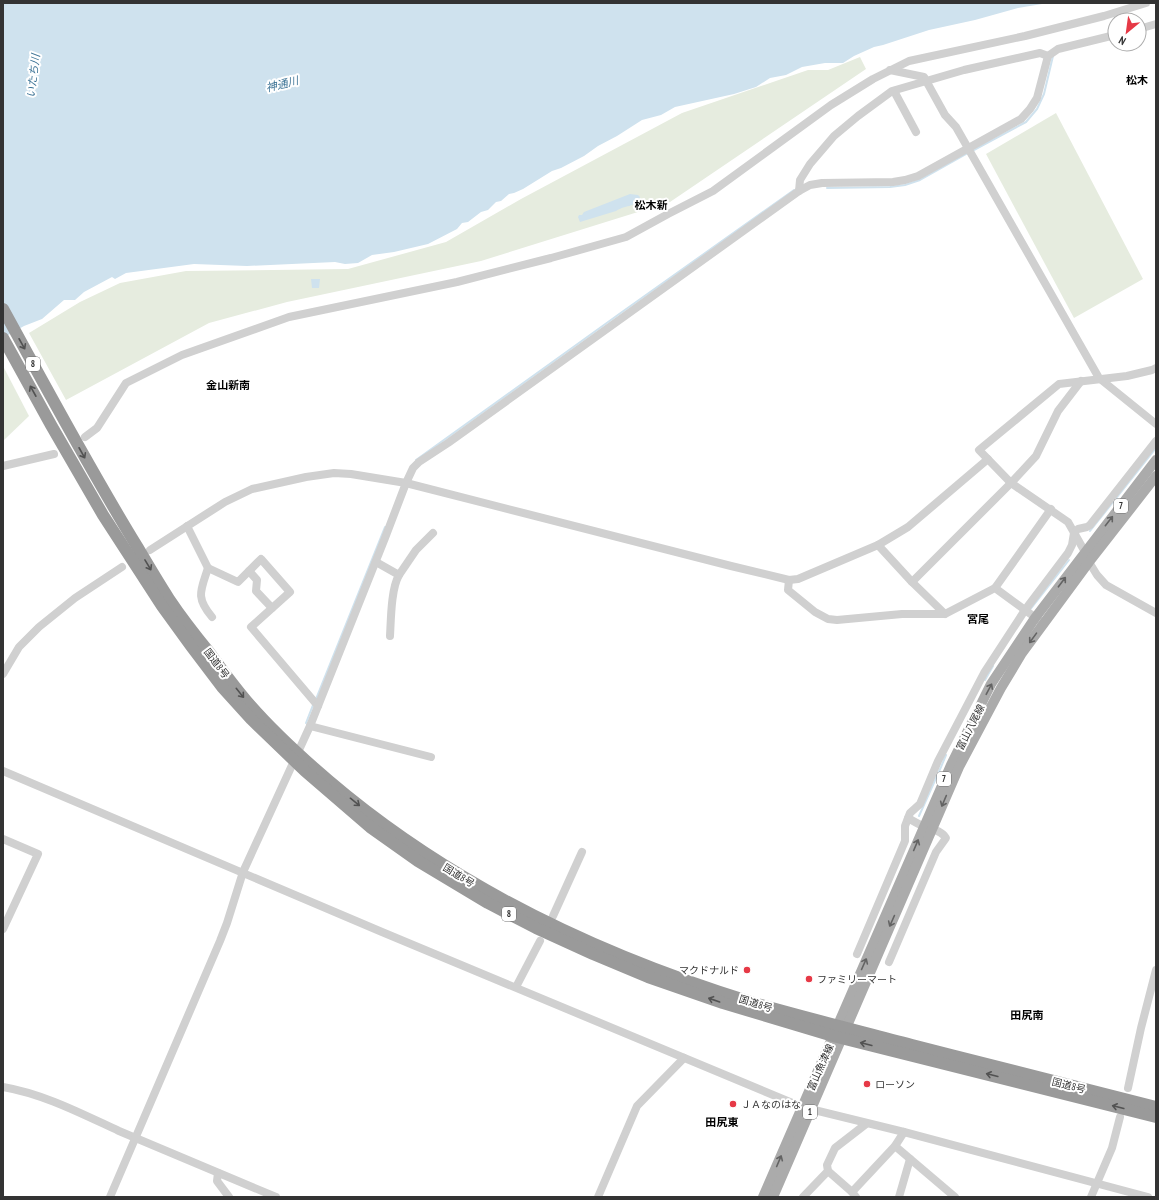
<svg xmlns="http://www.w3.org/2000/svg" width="1159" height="1200" viewBox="0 0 1159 1200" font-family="'PT Sans Narrow','Noto Sans JP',sans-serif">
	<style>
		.green { fill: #e6ecdf }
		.water { fill: #cfe2ee }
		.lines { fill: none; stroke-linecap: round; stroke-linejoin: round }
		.stream { stroke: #cfe2ee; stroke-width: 2 }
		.minor { stroke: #d0d0d0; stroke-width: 8 }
		.major { stroke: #ababab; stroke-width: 10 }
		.highway { stroke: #9a9a9a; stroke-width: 12 }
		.oneway { stroke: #525252 }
		.oneway2 { stroke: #636363 }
		.poi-dot { fill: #e63946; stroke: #fff; stroke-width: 1.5 }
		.labels { text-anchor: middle; stroke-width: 4; stroke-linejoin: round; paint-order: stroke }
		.shield { fill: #fff; stroke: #707070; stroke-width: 1 }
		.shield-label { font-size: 9px; font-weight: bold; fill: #333 }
		.street-label { font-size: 10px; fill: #333; stroke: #fff }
		.poi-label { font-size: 10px; fill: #333; stroke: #fff; text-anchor: start }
		.water-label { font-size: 11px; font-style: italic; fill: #3f7597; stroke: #fff }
		.neighbourhood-label { font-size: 11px; font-weight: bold; fill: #000; stroke: #fff }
	</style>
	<rect width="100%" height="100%" fill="#fff"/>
	<!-- green -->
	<g class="green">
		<polygon points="860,57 866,69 670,202 481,261 287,302 209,323 66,400 29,333 80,302 120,283 186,271 348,269 446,242 521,199 682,113 808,70 828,70"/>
		<polygon points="1056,113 1143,279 1074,318 986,154"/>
		<polygon points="3,366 29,416 3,441"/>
	</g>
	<!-- water -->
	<g class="water">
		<polygon points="3,3 1048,3 1018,8 975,20 929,30 883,45 874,47 854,56 843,63 825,63 802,67 786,75 770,78 756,87 734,94 675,107 661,115 642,120 617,136 598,146 584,156 561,168 552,171 523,189 514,193 509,194 501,201 496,202 488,210 481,212 468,222 462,223 457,229 428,244 394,252 372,255 358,263 345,264 335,262 247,266 194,264 126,273 115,279 112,277 84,292 75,300 64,300 42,319 24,326 3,338"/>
		<path d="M630,194L638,195L640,197C636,208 624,205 616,211L580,222L578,217L579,215H582L584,212Z"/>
		<polygon points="311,279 320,279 319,288 312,288"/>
	</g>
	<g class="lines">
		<!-- stream -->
		<g class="stream">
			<polyline points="972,151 1026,122 1037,109 1044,94 1053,56"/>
			<polyline points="827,188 890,187 905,185 920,180 968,153"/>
			<polyline points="416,460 622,312 794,190"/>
			<polyline points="1090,531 1156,448"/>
			<polyline points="1029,611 1069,560"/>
			<polyline points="985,680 993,666"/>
			<polyline points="316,699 385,527"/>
			<polyline points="306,723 313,705"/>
			<polyline points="919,816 941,767 946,755"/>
		</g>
		<!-- minor -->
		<g class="minor">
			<polyline points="1139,29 1156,24"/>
			<polyline points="890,70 924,77 945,115 956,127 1099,378 1156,424"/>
			<polyline points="894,91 916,132"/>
			<polyline points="799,191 800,180 810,164 834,136 858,116 892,91 964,70 1040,53 1048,56"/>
			<polyline points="1156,368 1152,370 1127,376 1059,384 979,450 1011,483 1068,522 1085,552 1089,562 1097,575 1106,585 1156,613"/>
			<polyline points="85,437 97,428 126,383 182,355 289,317 457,282 551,258 626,237 668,214 713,191 831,105 873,79 909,61 1025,36 1104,16 1146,3"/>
			<polyline points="3,466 54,454"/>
			<polyline points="187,526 208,568 238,582 261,559 290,592 251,627 318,706"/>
			<polyline points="878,545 912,582 945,614"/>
			<polyline points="150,550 225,502 252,489 306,477 334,473 351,474 406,483 731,566 789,580 798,579 878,545 908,527 988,459"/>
			<path d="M376,562L399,575C391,589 391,619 390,636"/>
			<path d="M208,568C201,590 195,597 212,617"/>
			<polyline points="249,571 257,580 256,591 272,608"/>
			<polyline points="399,575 416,550 433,533"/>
			<polyline points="789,580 788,590 815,612 828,619 837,620 902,614 945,614 995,588 1040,621"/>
			<polyline points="912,582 1011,483 1036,456 1058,411 1081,381"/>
			<polyline points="995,588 1051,509"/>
			<polyline points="3,674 19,647 39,627 75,598 122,567"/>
			<polyline points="310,726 431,757"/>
			<polyline points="3,771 382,932 802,1107 904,1132 1148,1197"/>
			<polyline points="3,839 38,854 3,929"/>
			<polyline points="553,916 582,852"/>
			<polyline points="857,954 905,841 905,826 910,813 920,804 938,761 984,673 1025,610 1068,553 1072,545 1074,533 1078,529 1087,527 1090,525 1156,441"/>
			<path d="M889,962L936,852L946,838C941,830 931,829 923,826C918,824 913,821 908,818"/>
			<polyline points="516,987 540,941"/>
			<path d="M3,1087C44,1094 82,1114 119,1131C172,1153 224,1175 276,1197"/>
			<polyline points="1128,1088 1141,1028 1156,970"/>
			<polyline points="895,1146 955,1197"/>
			<polyline points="828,1171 852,1192"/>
			<polyline points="218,1173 217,1181 229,1197"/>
			<polyline points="110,1197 220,941 227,923 243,872 310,726 385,538 406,483 413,468 419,462 448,443 799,191 810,185 822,183 893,182 905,180 918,176 1021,119 1030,109 1037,98 1048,56 1058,49 1115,35"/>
			<polyline points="598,1197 637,1106 684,1058"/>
			<polyline points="803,1197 828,1171 827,1165 835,1148 866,1124"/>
			<polyline points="856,1197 852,1192 895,1146 904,1132"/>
			<polyline points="899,1197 910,1159"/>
			<polyline points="1091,1197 1112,1148 1120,1117"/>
		</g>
		<!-- major -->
		<g class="major">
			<polyline points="763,1197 951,765 991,684 1035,618 1156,460"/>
			<polyline points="773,1197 959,767 1001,688 1022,653 1089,562 1156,476"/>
		</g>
		<!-- highway -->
		<g class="highway">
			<path d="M3,309C47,389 90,470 138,548C148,565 158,582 169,599C181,617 195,635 209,652C222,670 235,688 250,705C279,738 313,768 347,796C467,893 607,958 754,1003C806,1018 859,1031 912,1045C993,1066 1074,1086 1156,1107"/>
			<polyline points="3,338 51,425 103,515 162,606 191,646 222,687 251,719 305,771 370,827 418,861 488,903 536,928 593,954 648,977 723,1003 833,1036 1156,1117"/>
		</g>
	</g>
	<!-- one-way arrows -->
	<defs><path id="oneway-shaft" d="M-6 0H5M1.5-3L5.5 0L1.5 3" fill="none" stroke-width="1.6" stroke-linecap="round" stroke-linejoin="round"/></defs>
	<g class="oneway">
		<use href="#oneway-shaft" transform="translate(22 344) rotate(61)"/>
		<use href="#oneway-shaft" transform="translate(33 391) rotate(-119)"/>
		<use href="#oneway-shaft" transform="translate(82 453) rotate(61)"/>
		<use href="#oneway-shaft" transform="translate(148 565) rotate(59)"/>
		<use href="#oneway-shaft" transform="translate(240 693) rotate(51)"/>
		<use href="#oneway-shaft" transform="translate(355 802) rotate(39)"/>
		<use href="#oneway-shaft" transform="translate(714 1000) rotate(-161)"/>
		<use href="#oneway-shaft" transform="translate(866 1044) rotate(-166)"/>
		<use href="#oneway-shaft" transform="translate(992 1075) rotate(-166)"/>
		<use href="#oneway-shaft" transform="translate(1118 1107) rotate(-166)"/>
	</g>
	<g class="oneway2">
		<use href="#oneway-shaft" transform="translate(1109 521) rotate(-52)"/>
		<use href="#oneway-shaft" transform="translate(1062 582) rotate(-53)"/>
		<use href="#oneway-shaft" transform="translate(1033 638) rotate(126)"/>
		<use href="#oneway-shaft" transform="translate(989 689) rotate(-62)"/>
		<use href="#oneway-shaft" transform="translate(944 801) rotate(113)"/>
		<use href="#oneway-shaft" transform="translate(916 845) rotate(-67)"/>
		<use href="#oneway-shaft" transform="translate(892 921) rotate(114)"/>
		<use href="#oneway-shaft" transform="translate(864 964) rotate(-66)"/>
		<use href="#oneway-shaft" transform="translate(779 1161) rotate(-67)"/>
	</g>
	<!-- markers -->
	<g class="poi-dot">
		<circle cx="747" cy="970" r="4"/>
		<circle cx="809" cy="979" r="4"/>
		<circle cx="867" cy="1084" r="4"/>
		<circle cx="733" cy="1104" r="4"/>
	</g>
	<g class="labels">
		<!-- shield labels -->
		<g class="shield">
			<rect x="26" y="357" width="14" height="14" rx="3"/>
			<rect x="1114" y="499" width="14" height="14" rx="3"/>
			<rect x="937" y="772" width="14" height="14" rx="3"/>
			<rect x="502" y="907" width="14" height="14" rx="3"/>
			<rect x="803" y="1105" width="14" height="14" rx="3"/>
		</g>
		<g class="shield-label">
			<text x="33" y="367">8</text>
			<text x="1121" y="509">7</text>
			<text x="944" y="782">7</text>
			<text x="509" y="917">8</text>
			<text x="810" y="1115">1</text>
		</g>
		<!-- street labels -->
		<g class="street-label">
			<text transform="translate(217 663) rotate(53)" y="4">国道8号</text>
			<text transform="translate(970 727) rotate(-63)" y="4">富山八尾線</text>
			<text transform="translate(459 875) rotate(31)" y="4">国道8号</text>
			<text transform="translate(756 1003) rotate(17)" y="4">国道8号</text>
			<text transform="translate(820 1067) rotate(-66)" y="4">富山魚津線</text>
			<text transform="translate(1069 1085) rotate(14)" y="4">国道8号</text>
		</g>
		<!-- poi labels -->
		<g class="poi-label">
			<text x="739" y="974" text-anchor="end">マクドナルド</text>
			<text x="817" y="983">ファミリーマート</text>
			<text x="875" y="1088">ローソン</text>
			<text x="741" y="1108">ＪＡなのはな</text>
		</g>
		<!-- water labels -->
		<g class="water-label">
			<text transform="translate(33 76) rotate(-83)" y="4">いたち川</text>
			<text transform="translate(282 84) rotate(-14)" y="4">神通川</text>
		</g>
		<!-- neighbourhood labels -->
		<g class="neighbourhood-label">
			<text x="1137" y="84">松木</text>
			<text x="651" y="209">松木新</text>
			<text x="228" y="389">金山新南</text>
			<text x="978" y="623">宮尾</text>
			<text x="1027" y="1019">田尻南</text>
			<text x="722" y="1126">田尻東</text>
		</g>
	</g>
	<!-- border -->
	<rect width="1159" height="1200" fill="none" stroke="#333333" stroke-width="8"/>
	<!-- north arrow -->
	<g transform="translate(1127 32) rotate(209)"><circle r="19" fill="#ffffff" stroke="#adadad"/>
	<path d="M0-3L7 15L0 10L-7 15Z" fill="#e63946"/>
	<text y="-6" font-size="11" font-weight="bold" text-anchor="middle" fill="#333333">N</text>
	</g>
</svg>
